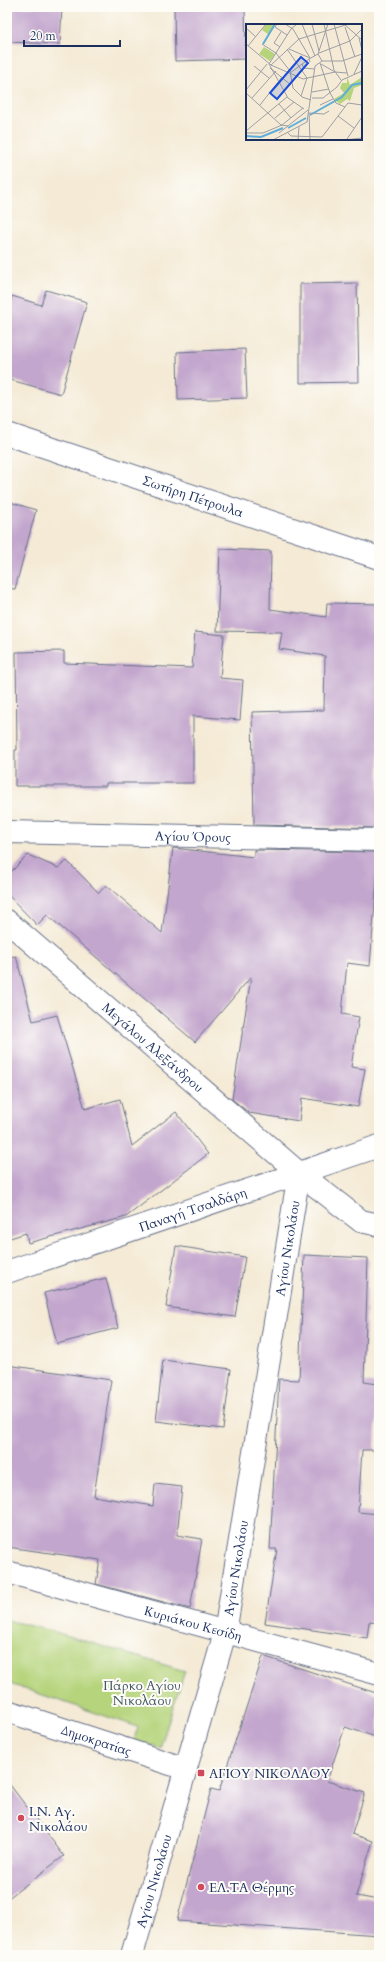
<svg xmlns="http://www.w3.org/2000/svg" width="386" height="1962" viewBox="0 0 386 1962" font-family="Cardo,serif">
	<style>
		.green { fill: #b5d47b; stroke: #68826c }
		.building { fill: #c3a6cd }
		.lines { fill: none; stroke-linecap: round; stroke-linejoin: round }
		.minor-casing { stroke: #677088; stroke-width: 24 }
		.minor { stroke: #fff; stroke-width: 22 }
		.poi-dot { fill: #d1495b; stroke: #fdfcf7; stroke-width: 1.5 }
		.labels { text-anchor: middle; stroke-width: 4; stroke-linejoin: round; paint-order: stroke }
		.street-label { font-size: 13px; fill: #1b2f5e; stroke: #fdfcf7 }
		.park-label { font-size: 13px; fill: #425865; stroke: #fdfcf7 }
		.poi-label { font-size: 13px; fill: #1b2f5e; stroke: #fdfcf7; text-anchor: start }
		.inset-river { fill: none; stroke: #5faed9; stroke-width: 2 }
		.inset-road { fill: none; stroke: #9d9fa5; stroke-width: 1 }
		.view { fill: #1d4ed8; fill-opacity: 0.15; stroke: #1d4ed8; stroke-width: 2 }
		.inset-edge { fill: none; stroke: #1b2f5e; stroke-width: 2 }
	</style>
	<rect width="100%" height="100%" fill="#fdfcf7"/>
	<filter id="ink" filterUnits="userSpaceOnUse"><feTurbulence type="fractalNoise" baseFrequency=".025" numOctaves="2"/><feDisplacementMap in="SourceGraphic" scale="8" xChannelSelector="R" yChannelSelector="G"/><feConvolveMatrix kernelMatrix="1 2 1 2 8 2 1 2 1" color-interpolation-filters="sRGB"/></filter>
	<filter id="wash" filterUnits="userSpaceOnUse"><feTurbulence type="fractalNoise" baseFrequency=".012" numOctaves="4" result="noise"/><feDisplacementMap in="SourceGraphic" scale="16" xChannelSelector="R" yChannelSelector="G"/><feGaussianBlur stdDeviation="0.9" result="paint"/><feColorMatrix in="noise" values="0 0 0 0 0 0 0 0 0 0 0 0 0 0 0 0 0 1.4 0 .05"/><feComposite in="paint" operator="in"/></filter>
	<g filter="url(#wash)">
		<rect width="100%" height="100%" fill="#f4ead5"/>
		<!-- green -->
		<polygon class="green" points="7,1620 55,1632 185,1671 160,1748 134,1740 138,1727 7,1683"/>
		<g id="blocks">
			<!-- building -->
			<g class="building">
				<polygon points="7,7 62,7 60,44 7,42"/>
				<polygon points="174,7 245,7 246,59 175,61"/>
				<polygon points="357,283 359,382 300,383 300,284"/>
				<polygon points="46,290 87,302 61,394 7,379 7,314 12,296 41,305"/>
				<polygon points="245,349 247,398 178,400 177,352"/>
				<polygon points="7,501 36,510 15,589 7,588"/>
				<polygon points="220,549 271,551 270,609 326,617 327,603 379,604 379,828 254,825 252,712 324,710 325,656 279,649 282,632 217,631"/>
				<polygon points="195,632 224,635 220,678 243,680 240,720 193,716 193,783 106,783 106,786 15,786 15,750 17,750 16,652 64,651 64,663 192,668"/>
				<polygon points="173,848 254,857 254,850 379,852 370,966 347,963 342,1014 359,1017 351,1067 365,1069 358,1107 302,1098 299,1121 249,1113 232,1099 251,977 195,1042 47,915 37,925 7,894 7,876 28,855 58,868 67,861 99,893 106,885 162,933"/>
				<polygon points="16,956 33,1021 57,1015 85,1109 120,1099 132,1146 176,1112 208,1154 126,1217 28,1243 26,1233 7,1239 7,957"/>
				<polygon points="176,1246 245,1257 235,1317 166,1307"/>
				<polygon points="304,1255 368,1258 364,1382 378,1384 375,1450 362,1450 358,1512 379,1514 379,1623 369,1622 367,1638 265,1623 277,1549 270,1549 279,1379 299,1380"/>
				<polygon points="106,1278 118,1328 57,1344 44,1293"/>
				<polygon points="163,1360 231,1369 223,1429 156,1421"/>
				<polygon points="7,1365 111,1380 94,1496 153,1506 155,1484 182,1487 177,1535 202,1539 190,1609 96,1584 100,1560 7,1547"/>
				<polygon points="263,1656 379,1694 379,1738 345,1727 327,1781 365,1793 352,1834 373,1841 356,1896 379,1900 379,1935 177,1921 211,1789 219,1791"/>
				<polygon points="7,1781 64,1856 7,1899"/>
			</g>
		</g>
	</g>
	<g filter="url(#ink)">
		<use href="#blocks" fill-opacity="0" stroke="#677088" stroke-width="1"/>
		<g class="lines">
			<!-- minor casing -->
			<g class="minor-casing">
				<g id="minor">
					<path id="s1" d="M7,434L379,558"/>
					<path id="s2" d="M7,832L379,840"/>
					<path id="s3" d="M7,921L299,1173L361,1221L379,1225"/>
					<path id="s4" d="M7,1272L379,1146"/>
					<path id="s5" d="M7,1572L379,1674"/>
					<path id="s6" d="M7,1711L186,1769"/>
					<path id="s7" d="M132,1955L225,1633L299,1173"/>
				</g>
			</g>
			<!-- minor -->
			<use href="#minor" class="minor"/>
		</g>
	</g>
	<!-- markers -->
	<g class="poi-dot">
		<rect x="197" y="1769" width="8" height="8" rx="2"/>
		<circle cx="21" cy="1818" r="4"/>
		<circle cx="201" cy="1887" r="4"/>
	</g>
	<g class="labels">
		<!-- street labels -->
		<g class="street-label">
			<text dy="5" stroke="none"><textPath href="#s1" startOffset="196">Σωτήρη Πέτρουλα</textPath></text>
			<text dy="5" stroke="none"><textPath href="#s2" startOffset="186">Αγίου Όρους</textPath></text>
			<text dy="5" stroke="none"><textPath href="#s3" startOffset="193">Μεγάλου Αλεξάνδρου</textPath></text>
			<text dy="5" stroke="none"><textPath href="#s4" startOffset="196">Παναγή Τσαλδάρη</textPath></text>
			<text dy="5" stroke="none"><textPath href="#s7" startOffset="725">Αγίου Νικολάου</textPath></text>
			<text dy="5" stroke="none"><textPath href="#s7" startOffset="401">Αγίου Νικολάου</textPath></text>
			<text dy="5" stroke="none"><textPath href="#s5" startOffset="193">Κυριάκου Κεσίδη</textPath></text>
			<text dy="5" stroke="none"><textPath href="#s6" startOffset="94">Δημοκρατίας</textPath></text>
			<text dy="5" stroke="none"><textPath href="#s7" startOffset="77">Αγίου Νικολάου</textPath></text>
		</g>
		<!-- park labels -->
		<g class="park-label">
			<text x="142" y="1690">Πάρκο Αγίου<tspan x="142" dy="15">Νικολάου</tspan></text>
		</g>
		<!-- poi labels -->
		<g class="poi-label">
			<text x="209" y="1778">ΑΓΙΟΥ ΝΙΚΟΛΑΟΥ</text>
			<text x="29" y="1816">Ι.Ν. Αγ.<tspan x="29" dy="15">Νικολάου</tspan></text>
			<text x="209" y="1892">ΕΛ.ΤΑ Θέρμης</text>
		</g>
	</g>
	<!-- overview -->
	<g transform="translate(246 24)">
		<rect width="116" height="116" fill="#f4ead5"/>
		<path d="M20,0H30L18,20L22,10L16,6ZM18,23L29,30L24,37L13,30ZM101,53L104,61L116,53V61L108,64L104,77L101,75L94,80L88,75L98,69L94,64L96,59H101Z" fill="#b5d47b"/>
		<path class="inset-river" d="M17,20L29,0M64,91L96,73L106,61L116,59M42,104L60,94M0,112L15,113L37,104"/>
		<path class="inset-road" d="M31,0L29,3L41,11M39,0L47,5L64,34M56,0L69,32M66,0L73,27M78,0L88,46L95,56M88,0L102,52M98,0L116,16M99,3L109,33M0,4L10,13M113,14L116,26M0,20L25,41L57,55L89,48M16,20L30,29L44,47L47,64L56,73L65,76M2,22L20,0M34,23L28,19L35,8M41,25L61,54M43,25L64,34M73,29L104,17L116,5M72,30L82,0M76,37H96L116,30M64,38L63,35L72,30M74,39L84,69L90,79L99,83M23,40L42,74L58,85M23,40L45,5L51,0M56,40L58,44L68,45M75,40L89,48L101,49M25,41L53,15L103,0M8,42L23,54M69,42L76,37L72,30M24,44L45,61M44,49L63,35M108,50L116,33M0,66L21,40M66,68L83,65M0,69L35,101L42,102M55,72L61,54M6,74L30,47M66,74H77L91,63L96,56L116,47M33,80L45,94M14,81L36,53M74,81L87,75M92,92L108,104M29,94L48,78M0,107L41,73M41,108L45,112L76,113L102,79L116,81M0,109H17L36,101L57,84M33,109L62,86M101,115L116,93M27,116L61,98L69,42M52,116L53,103M64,116L63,89L78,90L83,87M98,116L116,114"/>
		<path class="view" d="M55,33L62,39L31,75L24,69Z"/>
		<rect width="116" height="116" class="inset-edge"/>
	</g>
	<!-- margin -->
	<rect width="386" height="1962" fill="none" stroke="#fdfcf7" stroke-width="24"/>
	<!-- scale -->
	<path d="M24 40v6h96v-6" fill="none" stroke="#1b2f5e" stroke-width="2"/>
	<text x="30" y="40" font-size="12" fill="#1b2f5e" stroke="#fdfcf7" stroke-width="3" paint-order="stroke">20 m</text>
</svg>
